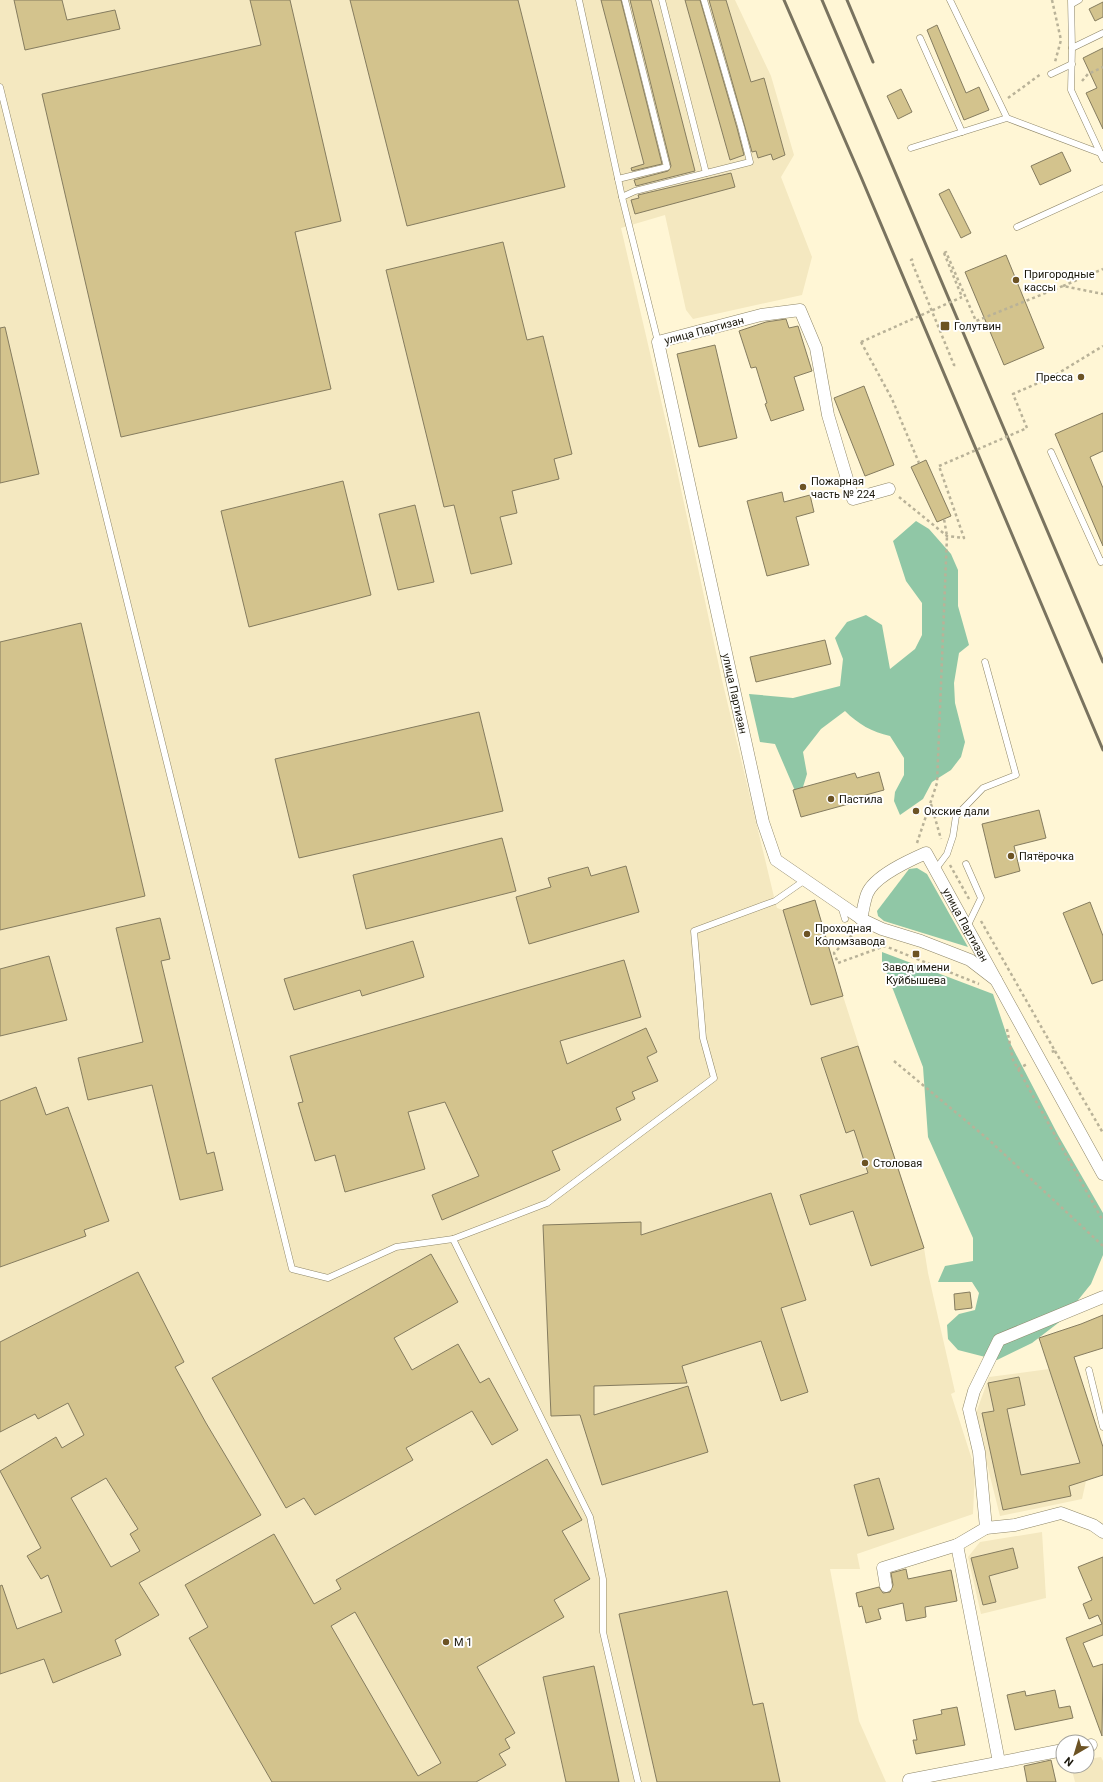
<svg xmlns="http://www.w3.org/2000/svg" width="1103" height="1782" viewBox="0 0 1103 1782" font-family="Roboto,sans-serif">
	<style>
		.built { fill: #f4e8c0 }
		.forest { fill: #90c7a6 }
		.building { fill: #d3c38d; stroke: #857c5f; fill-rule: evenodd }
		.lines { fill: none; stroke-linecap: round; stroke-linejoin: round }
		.service-casing { stroke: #8e8668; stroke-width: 7 }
		.minor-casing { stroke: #8e8668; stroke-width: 13 }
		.path { stroke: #b9b298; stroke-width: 2.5; stroke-dasharray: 3 3; stroke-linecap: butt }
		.service { stroke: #fff; stroke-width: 6 }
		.minor { stroke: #fff; stroke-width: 12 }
		.rail { stroke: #79735f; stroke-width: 3 }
		.path-bridge { stroke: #b9b298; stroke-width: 2.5; stroke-dasharray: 3 3; stroke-linecap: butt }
		.poi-dot { fill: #6c5324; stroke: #fff; stroke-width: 1.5 }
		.labels { text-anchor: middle; stroke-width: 4; stroke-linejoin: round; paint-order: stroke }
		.poi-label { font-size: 11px; fill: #1a170b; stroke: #fff; text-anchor: start }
		.street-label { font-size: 11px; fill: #1a170b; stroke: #fff }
	</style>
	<rect width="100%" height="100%" fill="#fff6d5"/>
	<!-- built -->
	<g class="built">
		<polygon points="0,0 735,0 771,76 794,155 781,177 812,257 802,295 693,319 686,310 665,215 621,228 673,452 722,680 775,901 777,908 783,910 815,900 843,996 924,1248 928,1273 955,1392 951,1394 975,1469 973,1514 857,1554 860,1569 830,1569 859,1721 886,1782 0,1782"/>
		<polygon points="1049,1369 1086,1481 1082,1499 1000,1516 975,1416 989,1377"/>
		<polygon points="1042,1532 1046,1598 981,1614 968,1557 980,1542"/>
		<polygon points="1101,1757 1103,1761 1103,1782 1075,1782 1071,1766 1087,1766 1087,1759"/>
	</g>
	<!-- forest -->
	<g class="forest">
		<path d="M916,521L929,529L951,554L958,570V606L969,645L959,653L954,683L955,703L965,742L961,757L951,770L932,782L923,799L900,815L894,801L895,792L904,775V758L890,736C872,732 858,724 845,711L821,729L803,752L807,774L799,800L775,744L760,742L749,694L793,698L840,686L843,659L835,638L847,622L866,615L882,625L890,669L915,649L922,635V603L906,581L893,541Z"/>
		<polygon points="917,868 927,874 968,947 884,921 878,916 877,911 909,869"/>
		<polygon points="882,952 993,994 1008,1039 1058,1135 1103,1213 1103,1255 1091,1284 1062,1320 1032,1343 997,1360 958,1350 948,1339 947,1325 959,1314 975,1310 979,1293 972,1282 938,1282 945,1266 973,1261 973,1238 928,1137 923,1067 882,961"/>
	</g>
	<!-- building -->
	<g class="building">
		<polygon points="14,0 62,0 67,20 115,10 120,29 25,50"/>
		<polygon points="250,0 290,0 341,221 295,232 331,389 121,437 42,94 261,45"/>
		<polygon points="350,0 518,0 565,187 407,226"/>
		<polygon points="601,0 621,0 662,164 632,171 631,168 644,164"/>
		<polygon points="630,0 651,0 695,171 636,186 634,180 668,171 671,166"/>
		<polygon points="685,0 700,0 737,128 744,155 730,160"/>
		<polygon points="709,0 726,0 751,82 764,78 785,155 773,160 771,154 758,158 756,151 752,152"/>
		<polygon points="1103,2 1103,17 1095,21 1089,9"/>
		<polygon points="937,25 966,93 979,87 989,110 964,120 927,30"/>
		<polygon points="1103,48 1103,129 1086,93 1097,88 1083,58"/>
		<polygon points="901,89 912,112 898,119 887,96"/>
		<polygon points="1062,152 1071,171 1040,185 1031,166"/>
		<polygon points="731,173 735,187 635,214 631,200 639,198 638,195"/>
		<polygon points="949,189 971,233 961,238 939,194"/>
		<polygon points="503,242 527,340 543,336 572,454 554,459 559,479 512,491 517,513 500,517 512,564 471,574 454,505 444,507 386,270"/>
		<polygon points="1006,255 1044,348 1004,365 965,272"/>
		<polygon points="786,319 789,328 798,326 812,371 794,377 804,410 771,421 765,404 767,403 756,367 751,368 739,331 766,322"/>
		<polygon points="5,327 39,474 0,483 0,328"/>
		<polygon points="715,345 737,438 699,447 677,354"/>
		<polygon points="864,386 894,465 865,476 834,398"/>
		<polygon points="1103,413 1103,451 1090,457 1103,488 1103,546 1055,434"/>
		<polygon points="926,460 951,516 937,522 911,467"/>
		<polygon points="343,481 371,595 249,627 221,511"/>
		<polygon points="782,492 784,502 810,495 814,512 796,517 809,565 767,576 747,501"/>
		<polygon points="415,505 434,582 398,590 379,514"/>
		<polygon points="81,623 145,896 0,930 0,642"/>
		<polygon points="825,640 831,664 756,682 750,657"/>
		<polygon points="479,712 503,811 299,858 275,759"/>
		<polygon points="879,772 884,790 862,796 863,800 801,817 793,790 855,773 857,778"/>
		<polygon points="1039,810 1046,838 1014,846 1020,871 995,878 982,824"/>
		<polygon points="502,838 516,891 366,929 353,875"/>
		<polygon points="626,866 639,912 529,944 516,897 551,887 548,878 588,867 591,876"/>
		<polygon points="815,900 843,996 811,1005 783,910"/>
		<polygon points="1090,902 1103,936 1103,980 1092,984 1063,913"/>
		<polygon points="160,918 170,959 161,961 207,1154 214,1152 223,1190 180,1200 152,1085 88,1100 78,1058 143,1042 116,928"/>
		<polygon points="413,941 424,977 362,996 360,990 294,1010 284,979"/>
		<polygon points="49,956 67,1020 0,1036 0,969"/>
		<polygon points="624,960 641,1017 560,1041 567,1064 646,1028 657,1052 647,1057 658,1081 632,1092 635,1099 616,1108 621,1120 552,1151 560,1170 442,1220 432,1195 479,1176 445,1102 408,1112 425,1169 345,1192 335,1155 315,1161 298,1103 303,1102 290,1056"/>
		<polygon points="858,1046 924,1248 871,1266 853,1211 810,1225 800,1195 868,1173 854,1130 846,1133 821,1058"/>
		<polygon points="36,1087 46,1115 68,1107 109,1221 84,1230 86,1236 0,1267 0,1101"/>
		<polygon points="771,1193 806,1300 781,1308 808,1392 781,1401 761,1341 682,1366 687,1383 594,1386 594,1415 688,1386 708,1452 602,1485 580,1415 551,1416 543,1225 641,1222 641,1235"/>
		<polygon points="431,1254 458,1302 394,1338 412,1370 458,1344 480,1383 489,1378 518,1430 492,1445 472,1411 406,1448 413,1460 315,1515 304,1498 286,1508 212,1378"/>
		<path d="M138,1272L184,1362L175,1367L206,1423L261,1515L139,1583L159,1615L115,1640L121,1655L53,1683L44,1659L0,1674V1586L2,1585L17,1629L62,1612L48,1575L41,1579L27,1556L41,1548L0,1471L56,1437L62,1448L84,1435L68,1403L38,1419L35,1414L0,1432V1342ZM106,1478L138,1529L130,1534L140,1551L111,1567L71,1498Z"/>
		<polygon points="970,1292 972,1308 955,1310 954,1294"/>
		<polygon points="1103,1315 1103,1348 1074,1357 1103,1447 1103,1475 1069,1486 1071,1496 1003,1510 982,1413 994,1411 988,1383 1019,1377 1025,1405 1007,1409 1021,1475 1080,1463 1039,1338 1081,1324"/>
		<path d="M547,1459L582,1520L562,1531L590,1579L554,1600L564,1617L477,1667L515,1733L505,1739L510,1748L499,1754L506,1765L476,1782H272L189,1638L208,1627L185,1585L274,1534L314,1604L341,1589L336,1580ZM355,1612L441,1763L418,1776L331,1626Z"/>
		<polygon points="879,1478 894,1529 868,1536 854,1485"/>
		<polygon points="1013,1548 1018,1568 989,1576 996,1602 983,1605 971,1558"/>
		<polygon points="1103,1557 1103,1635 1083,1643 1093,1667 1103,1664 1102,1736 1066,1638 1102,1624 1098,1615 1089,1619 1083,1604 1092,1600 1078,1567"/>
		<polygon points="906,1569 908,1579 951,1570 957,1601 925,1607 926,1617 906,1621 903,1603 878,1609 881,1619 866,1623 862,1606 859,1607 856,1593 879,1587 883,1593 890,1592 893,1585 891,1573"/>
		<polygon points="727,1591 753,1705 763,1703 780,1782 657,1782 619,1614"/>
		<polygon points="594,1666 619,1782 566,1782 543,1677"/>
		<polygon points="1055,1690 1059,1708 1070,1706 1073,1718 1015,1730 1007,1695 1025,1691 1026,1696"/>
		<polygon points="957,1707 965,1745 916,1754 913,1740 917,1740 913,1720 942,1714 941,1710"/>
		<polygon points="1051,1760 1056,1782 1027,1782 1024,1766"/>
	</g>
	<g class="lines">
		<!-- service casing -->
		<g class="service-casing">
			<g id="service">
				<polyline points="579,0 622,197"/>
				<polyline points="662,0 706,173"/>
				<polyline points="950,0 1007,118"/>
				<polyline points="1071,0 1072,48 1071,90 1103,159"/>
				<polyline points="1072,4 1079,0"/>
				<polyline points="920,38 962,132"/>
				<polyline points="1072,48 1103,33"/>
				<polyline points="1051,74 1072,64"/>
				<polyline points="0,87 292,1269 328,1278 396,1247 453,1239 547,1203 714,1078 703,1038 694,931 775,901 805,880"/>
				<polyline points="911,148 1007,118 1100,153"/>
				<polyline points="618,179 667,167 625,0"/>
				<polyline points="1017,227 1103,188"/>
				<polyline points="658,342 622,197 635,191 750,162 741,127 704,0"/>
				<polyline points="1051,452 1101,562 1103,561"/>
				<polyline points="966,864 981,898 967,927"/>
				<polyline points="935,870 947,854 953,836 956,816 983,788 1016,775 985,662"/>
				<polyline points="841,906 845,919"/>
				<polyline points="453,1239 590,1517 603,1579 603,1632 638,1782"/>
				<polyline points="1089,1370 1103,1427"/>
			</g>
		</g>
		<!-- minor casing -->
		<g class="minor-casing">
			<g id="minor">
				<path id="s1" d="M889,489L853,499L828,415L816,348L800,310L761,315L658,342L763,822L776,860L840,904L865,921L882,929L921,941L970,960L996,980"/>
				<path id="s2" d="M861,919C863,911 864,902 867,894C874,876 910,860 926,853L1103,1174"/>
				<polyline points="1103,1297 999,1340 974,1391 969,1409 979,1452 986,1528 1015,1525 1061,1513 1093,1525 1103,1532"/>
				<polyline points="957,1545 999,1762"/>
				<polyline points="886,1586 883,1568 957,1545 986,1528"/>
				<polyline points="1087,1746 1091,1745"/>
				<polyline points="909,1780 1063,1750"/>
			</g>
		</g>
		<!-- path -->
		<g class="path">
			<polyline points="1052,0 1061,40 1055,62"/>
			<polyline points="1082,81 1088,74 1103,67"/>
			<polyline points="1008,98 1041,74"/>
			<polyline points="944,253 946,252 976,321 1063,286 1103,294"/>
			<polyline points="944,253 962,297"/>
			<polyline points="913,259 911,260 954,365 956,365"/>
			<polyline points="1063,286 1103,269"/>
			<polyline points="861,342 892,399 919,463"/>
			<polyline points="1027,428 1013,394 1052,377 1103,346"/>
			<polyline points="899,497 947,536 964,538 939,466"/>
			<polyline points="931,804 941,839"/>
			<polyline points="917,843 937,783 947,536 944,519"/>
			<polyline points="950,865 969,899"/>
			<polyline points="981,921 1055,1051 1051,1052"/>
			<polyline points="856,931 834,953 838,963 885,946 979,984"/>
			<polyline points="1007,1029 1013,1060 1103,1221"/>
			<polyline points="1055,1051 1103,1133"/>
			<polyline points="894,1061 989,1140 1103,1246"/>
			<polyline points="1018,1069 1027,1064"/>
		</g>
		<!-- service -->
		<use href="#service" class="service"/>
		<!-- minor -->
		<use href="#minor" class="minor"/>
		<!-- rail -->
		<g class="rail">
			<polyline points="784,0 861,177 1103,750"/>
			<polyline points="822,0 1103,662"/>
			<polyline points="847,0 873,62"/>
		</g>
		<!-- path-bridge -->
		<g class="path-bridge">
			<polyline points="861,342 962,297"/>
			<polyline points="939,466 1027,428"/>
		</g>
	</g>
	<!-- markers -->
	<g class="poi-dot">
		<circle cx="1016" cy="280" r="4"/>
		<rect x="940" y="321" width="10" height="10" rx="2"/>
		<circle cx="1081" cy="377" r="4"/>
		<circle cx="803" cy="487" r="4"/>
		<circle cx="831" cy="799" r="4"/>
		<circle cx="916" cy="811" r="4"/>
		<circle cx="1011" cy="856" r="4"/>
		<circle cx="807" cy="934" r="4"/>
		<rect x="912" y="950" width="8" height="8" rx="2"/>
		<circle cx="865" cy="1163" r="4"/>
		<circle cx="446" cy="1642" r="4"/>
	</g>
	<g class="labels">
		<!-- poi labels -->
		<g class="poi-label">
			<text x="1024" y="278">Пригородные<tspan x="1024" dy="13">кассы</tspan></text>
			<text x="954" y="330">Голутвин</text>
			<text x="1073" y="381" text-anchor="end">Пресса</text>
			<text x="811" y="485">Пожарная<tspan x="811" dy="13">часть № 224</tspan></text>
			<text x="839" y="803">Пастила</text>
			<text x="924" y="815">Окские дали</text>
			<text x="1019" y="860">Пятёрочка</text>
			<text x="815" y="932">Проходная<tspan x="815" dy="13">Коломзавода</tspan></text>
			<text x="916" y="971" text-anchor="middle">Завод имени<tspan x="916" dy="13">Куйбышева</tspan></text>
			<text x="873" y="1167">Столовая</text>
			<text x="454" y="1646">M 1</text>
		</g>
		<!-- street labels -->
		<g class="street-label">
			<text transform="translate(704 330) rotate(-15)" y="4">улица Партизан</text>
			<text dy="4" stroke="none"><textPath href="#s1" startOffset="740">улица Партизан</textPath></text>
			<text dy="4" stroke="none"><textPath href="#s2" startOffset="181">улица Партизан</textPath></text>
		</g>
	</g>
	<!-- north arrow -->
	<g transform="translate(1075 1754) rotate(218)"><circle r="19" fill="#ffffff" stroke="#a3a29d"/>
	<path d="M0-3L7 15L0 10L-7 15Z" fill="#6c5324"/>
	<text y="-6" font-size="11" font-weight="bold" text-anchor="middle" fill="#1a170b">N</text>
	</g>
</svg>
